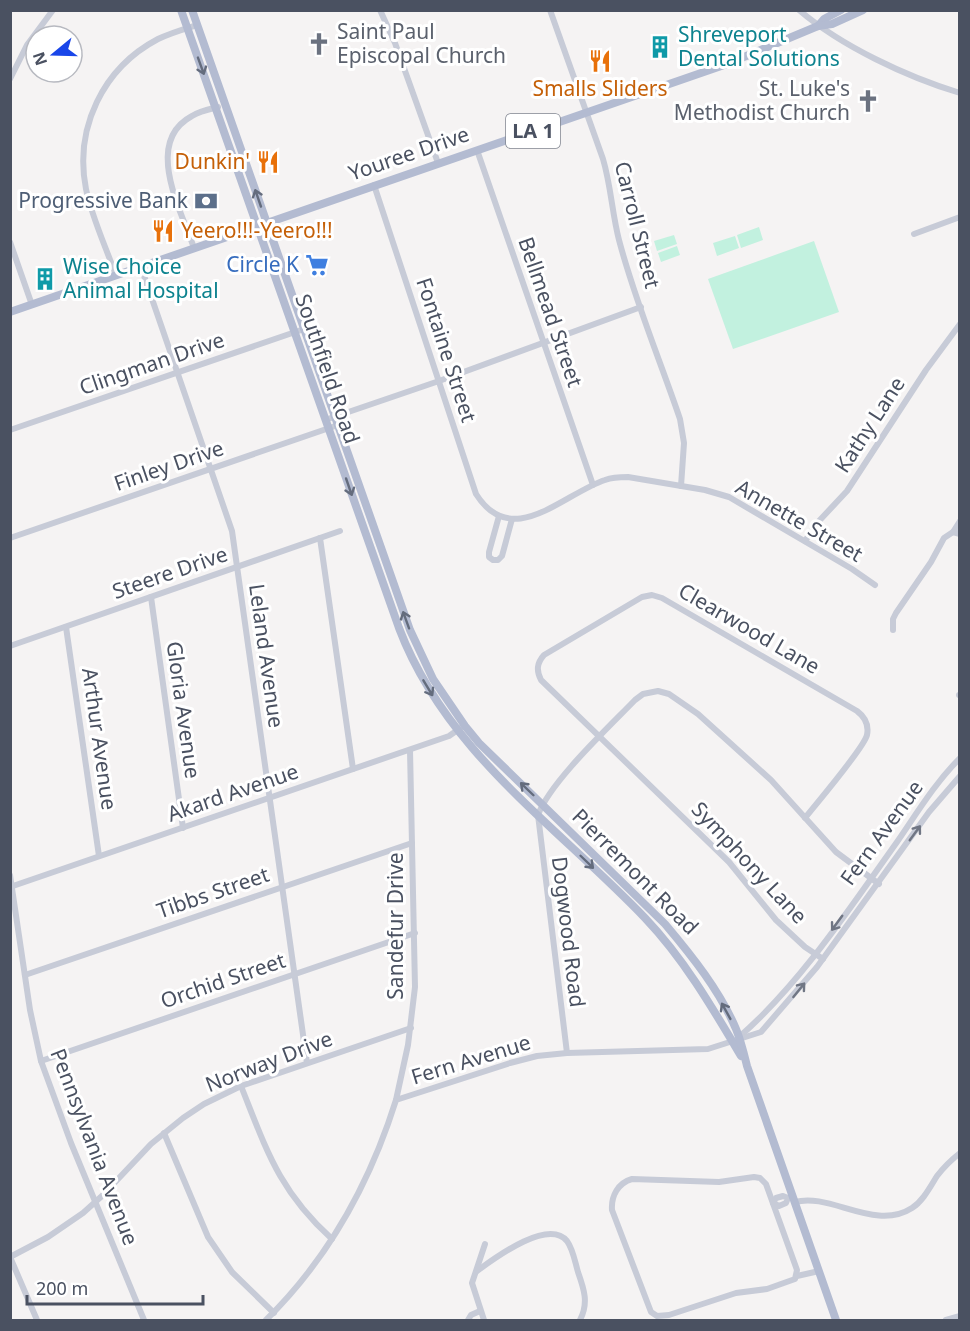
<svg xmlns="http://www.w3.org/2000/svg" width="970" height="1331" viewBox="0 0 970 1331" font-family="'Noto Sans',sans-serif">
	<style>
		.green { fill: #c2f1df }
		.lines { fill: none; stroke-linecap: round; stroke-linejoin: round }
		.minor { stroke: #c7cbd7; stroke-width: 6 }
		.major { stroke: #b3bbd1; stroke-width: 8 }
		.oneway { stroke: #646c7d }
		.oneway2 { stroke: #707684 }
		.labels { text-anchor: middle; stroke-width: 6; stroke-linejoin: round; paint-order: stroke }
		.shield { fill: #fff; stroke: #808590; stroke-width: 1.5 }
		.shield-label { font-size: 20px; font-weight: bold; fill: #4a5161 }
		.worship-label { font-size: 21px; fill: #5b616d; stroke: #fff; text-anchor: start }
		.culture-label { font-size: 21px; fill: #0d838f; stroke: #fff; text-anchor: start }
		.food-label { font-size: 21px; fill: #c56008; stroke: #fff }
		.street-label { font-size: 21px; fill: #4a5161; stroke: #fff }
		.service-label { font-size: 21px; fill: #4e5e75; stroke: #fff; text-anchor: end }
		.shop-label { font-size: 21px; fill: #366cbe; stroke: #fff; text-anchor: end }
	</style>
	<rect width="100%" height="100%" fill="#f5f3f3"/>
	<!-- green -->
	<g class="green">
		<polygon points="759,227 763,240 741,248 737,235"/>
		<polygon points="674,235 677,244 657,251 654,241"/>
		<polygon points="735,236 739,248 717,256 713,243"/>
		<polygon points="814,241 839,312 733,349 708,279"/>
		<polygon points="677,246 680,255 661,262 658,253"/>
	</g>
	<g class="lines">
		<!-- minor -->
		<g class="minor">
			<polyline points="380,10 395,43 438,163"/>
			<path d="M550,10L603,159C611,186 612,213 619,240C635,301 660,360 680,419L684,443L681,486"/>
			<path d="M799,10C841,46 907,77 960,93"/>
			<polyline points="10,79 27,45 53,10"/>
			<polyline points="477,150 593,485"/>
			<path d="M374,185L476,494C512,551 563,494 605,480C613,477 620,477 628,477L705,490L729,497L852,569L875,585"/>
			<polyline points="914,234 960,217"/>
			<polyline points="10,242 32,305"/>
			<path d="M194,248C181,210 143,142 192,116C200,111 210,109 218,107"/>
			<polyline points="141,267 232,531 307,1063"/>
			<path d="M116,276C106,247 92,218 86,189C74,128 103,68 158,39C170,33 184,29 197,25"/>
			<polyline points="325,420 439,381 641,307"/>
			<polyline points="10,430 304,329"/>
			<polyline points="499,516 489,552 489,557 493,560 498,560 502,556 512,519"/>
			<polyline points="953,532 960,521"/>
			<polyline points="10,538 338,425"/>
			<polyline points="320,538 353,769"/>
			<polyline points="805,541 819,521 847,491 926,370 960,324"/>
			<polyline points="151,597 183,828"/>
			<polyline points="66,627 99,856"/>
			<polyline points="893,630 893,619 896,613 931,562 944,538 953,532 960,534"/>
			<polyline points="10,646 340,531"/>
			<polyline points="959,695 960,695"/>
			<path d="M805,818C816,804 864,748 867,735C869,725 865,717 857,711L662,598L652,595L642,597L544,655C537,663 536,670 541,680L729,862L776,920L805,947L823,959"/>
			<polyline points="10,875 30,1010 41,1061 71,1143 144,1320"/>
			<polyline points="10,887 449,736 462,727"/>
			<polyline points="25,975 412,843"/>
			<path d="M739,1037C800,984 850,908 897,842C917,813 935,783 960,758"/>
			<path d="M567,1053L538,815C550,782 609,727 635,700L643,694L658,691L669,694L698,714L771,780L836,852L879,884"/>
			<polyline points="41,1061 415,933"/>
			<path d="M241,1086C267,1151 279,1191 332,1239"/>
			<polyline points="396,1100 408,1045 415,987 410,750"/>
			<polyline points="164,1133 208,1237 232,1272 274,1313"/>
			<path d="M754,1177L760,1178L766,1184L797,1270L795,1279L767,1289L736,1293L669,1315L657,1316L651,1312L612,1210C611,1196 618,1183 632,1179L719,1182Z"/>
			<polyline points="788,1198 786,1203 779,1206 773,1203 776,1198 783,1196 788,1198 793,1196"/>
			<path d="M795,1202C830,1192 875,1232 912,1208C923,1201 930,1187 937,1176C944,1167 951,1160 960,1153"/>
			<path d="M477,1271C495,1258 548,1218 567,1241C573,1249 575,1262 578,1272C584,1289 589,1303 580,1320"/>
			<polyline points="797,1276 819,1271"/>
			<polyline points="37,1320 10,1257 48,1237 83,1213 103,1195 151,1144 183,1118 204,1104 241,1086 411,1028"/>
			<path d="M266,1320C328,1259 370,1183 396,1100L510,1063L537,1056L567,1053L708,1049L761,1032L817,967L929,812L960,776"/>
			<polyline points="468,1320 471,1315 480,1311"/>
			<polyline points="484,1320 472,1283 485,1244"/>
			<polyline points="946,1320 960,1316"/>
		</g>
		<!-- major -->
		<g class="major">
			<path d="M181,10L399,628C446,752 556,825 645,918C684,959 712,1007 741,1056"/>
			<path d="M192,10L410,630L433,679L465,726L479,743L665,924C692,956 720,991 736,1029C741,1041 744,1054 747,1066L836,1320"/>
			<polyline points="818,26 824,19 841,10"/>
			<polyline points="10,312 727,64 818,26 832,24 863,10"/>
		</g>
	</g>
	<!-- one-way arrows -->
	<defs><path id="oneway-shaft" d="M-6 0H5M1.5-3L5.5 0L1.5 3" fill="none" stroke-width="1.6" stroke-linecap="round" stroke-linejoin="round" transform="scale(1.5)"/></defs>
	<g class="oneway">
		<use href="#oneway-shaft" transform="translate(201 66) rotate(70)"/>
		<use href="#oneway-shaft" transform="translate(258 198) rotate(-109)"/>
		<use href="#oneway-shaft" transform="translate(349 487) rotate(71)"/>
		<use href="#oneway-shaft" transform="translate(406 620) rotate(-110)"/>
		<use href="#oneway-shaft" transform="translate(428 688) rotate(59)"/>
		<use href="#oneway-shaft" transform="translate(527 789) rotate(-136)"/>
		<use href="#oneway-shaft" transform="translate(587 862) rotate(44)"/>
		<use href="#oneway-shaft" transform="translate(726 1011) rotate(-119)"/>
	</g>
	<g class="oneway2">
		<use href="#oneway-shaft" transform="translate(915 833) rotate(-54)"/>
		<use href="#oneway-shaft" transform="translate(837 923) rotate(126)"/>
		<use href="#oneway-shaft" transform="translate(799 990) rotate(-51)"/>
	</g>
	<!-- icons -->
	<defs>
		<g id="church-bare" transform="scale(1.8)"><path d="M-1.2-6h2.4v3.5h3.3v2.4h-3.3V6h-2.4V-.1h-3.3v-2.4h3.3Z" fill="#6b7280" stroke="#fff" stroke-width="2.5" paint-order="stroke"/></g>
		<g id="building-bare" transform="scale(1.8)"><path d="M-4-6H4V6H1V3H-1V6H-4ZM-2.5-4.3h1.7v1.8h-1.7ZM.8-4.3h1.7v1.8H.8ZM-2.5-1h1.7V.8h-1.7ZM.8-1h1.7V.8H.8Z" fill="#0f9aa8" stroke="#fff" stroke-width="2.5" paint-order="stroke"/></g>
		<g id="restaurant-bare" transform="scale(1.8)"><path d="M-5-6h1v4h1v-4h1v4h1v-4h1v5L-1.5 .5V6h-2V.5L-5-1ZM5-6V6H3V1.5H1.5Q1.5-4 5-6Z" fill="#e8710a" stroke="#fff" stroke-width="2.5" paint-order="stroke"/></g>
		<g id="bank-bare" transform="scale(1.8)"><path d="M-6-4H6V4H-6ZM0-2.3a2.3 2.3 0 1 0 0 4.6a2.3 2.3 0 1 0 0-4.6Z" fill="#5c6f8a" stroke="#fff" stroke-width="2.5" paint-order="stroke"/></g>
		<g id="supermarket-bare" transform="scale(1.8)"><path d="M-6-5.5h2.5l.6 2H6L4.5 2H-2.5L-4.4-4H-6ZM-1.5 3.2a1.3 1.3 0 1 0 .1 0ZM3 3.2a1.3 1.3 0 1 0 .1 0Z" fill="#3f7fe0" stroke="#fff" stroke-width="2.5" paint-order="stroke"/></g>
	</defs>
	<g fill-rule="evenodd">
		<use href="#church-bare" x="319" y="44"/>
		<use href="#building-bare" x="660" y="47"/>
		<use href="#restaurant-bare" x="600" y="61"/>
		<use href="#church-bare" x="868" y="101"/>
		<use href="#restaurant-bare" x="268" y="162"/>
		<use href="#bank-bare" x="206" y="201"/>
		<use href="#restaurant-bare" x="163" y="231"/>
		<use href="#supermarket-bare" x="317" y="265"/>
		<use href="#building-bare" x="45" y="279"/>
	</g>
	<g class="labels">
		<!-- shield labels -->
		<rect class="shield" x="506" y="114" width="54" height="34" rx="4.5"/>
		<g class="shield-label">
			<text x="533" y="138">LA 1</text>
		</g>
		<!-- worship labels -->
		<g class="worship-label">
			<text x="337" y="39">Saint Paul<tspan x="337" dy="24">Episcopal Church</tspan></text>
			<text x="850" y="96" text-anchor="end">St. Luke's<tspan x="850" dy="24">Methodist Church</tspan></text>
		</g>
		<!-- culture labels -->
		<g class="culture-label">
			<text x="678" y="42">Shreveport<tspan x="678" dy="24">Dental Solutions</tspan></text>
			<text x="63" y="274">Wise Choice<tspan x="63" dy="24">Animal Hospital</tspan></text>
		</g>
		<!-- food labels -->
		<g class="food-label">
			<text x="600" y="96">Smalls Sliders</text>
			<text x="250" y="169" text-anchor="end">Dunkin'</text>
			<text x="181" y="238" text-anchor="start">Yeero!!!-Yeero!!!</text>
		</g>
		<!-- street labels -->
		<g class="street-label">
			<text transform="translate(409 154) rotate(-19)" y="7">Youree Drive</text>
			<text transform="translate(637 225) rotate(76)" y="7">Carroll Street</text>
			<text transform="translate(550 312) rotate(71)" y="7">Bellmead Street</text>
			<text transform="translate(446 350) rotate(72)" y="7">Fontaine Street</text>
			<text transform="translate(152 364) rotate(-19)" y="7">Clingman Drive</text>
			<text transform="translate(327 369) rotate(71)" y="7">Southfield Road</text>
			<text transform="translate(870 425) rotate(-57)" y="7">Kathy Lane</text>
			<text transform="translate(169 466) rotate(-19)" y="7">Finley Drive</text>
			<text transform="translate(799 521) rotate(30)" y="7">Annette Street</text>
			<text transform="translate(170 573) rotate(-19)" y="7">Steere Drive</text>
			<text transform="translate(749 629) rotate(30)" y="7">Clearwood Lane</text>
			<text transform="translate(266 656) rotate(82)" y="7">Leland Avenue</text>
			<text transform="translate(183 710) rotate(82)" y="7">Gloria Avenue</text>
			<text transform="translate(99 739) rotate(82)" y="7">Arthur Avenue</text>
			<text transform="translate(233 793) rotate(-19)" y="7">Akard Avenue</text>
			<text transform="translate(882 833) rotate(-54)" y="7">Fern Avenue</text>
			<text transform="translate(749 863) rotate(47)" y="7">Symphony Lane</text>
			<text transform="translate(635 872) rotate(45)" y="7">Pierremont Road</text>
			<text transform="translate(213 893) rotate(-19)" y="7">Tibbs Street</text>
			<text transform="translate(396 926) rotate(-90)" y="7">Sandefur Drive</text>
			<text transform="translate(568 932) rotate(83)" y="7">Dogwood Road</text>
			<text transform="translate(223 981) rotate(-19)" y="7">Orchid Street</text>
			<text transform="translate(471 1060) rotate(-17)" y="7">Fern Avenue</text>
			<text transform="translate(269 1062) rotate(-21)" y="7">Norway Drive</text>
			<text transform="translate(94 1147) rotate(69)" y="7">Pennsylvania Avenue</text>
		</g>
		<!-- service labels -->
		<g class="service-label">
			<text x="188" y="208">Progressive Bank</text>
		</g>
		<!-- shop labels -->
		<g class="shop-label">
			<text x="299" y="272">Circle K</text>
		</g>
	</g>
	<!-- border -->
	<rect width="970" height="1331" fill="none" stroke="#4a5161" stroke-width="24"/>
	<!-- north arrow -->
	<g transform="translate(54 54) rotate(251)"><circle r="28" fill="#ffffff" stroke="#b7b9c0" stroke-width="1.5"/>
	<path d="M0-4.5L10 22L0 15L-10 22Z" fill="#1946e9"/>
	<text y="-9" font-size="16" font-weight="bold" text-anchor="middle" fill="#4a5161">N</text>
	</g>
	<!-- scale -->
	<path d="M27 1295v9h176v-9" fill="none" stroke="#4a5161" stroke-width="3"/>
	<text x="36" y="1295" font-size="18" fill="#4a5161" stroke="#ffffff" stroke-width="4.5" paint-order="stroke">200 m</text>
</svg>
